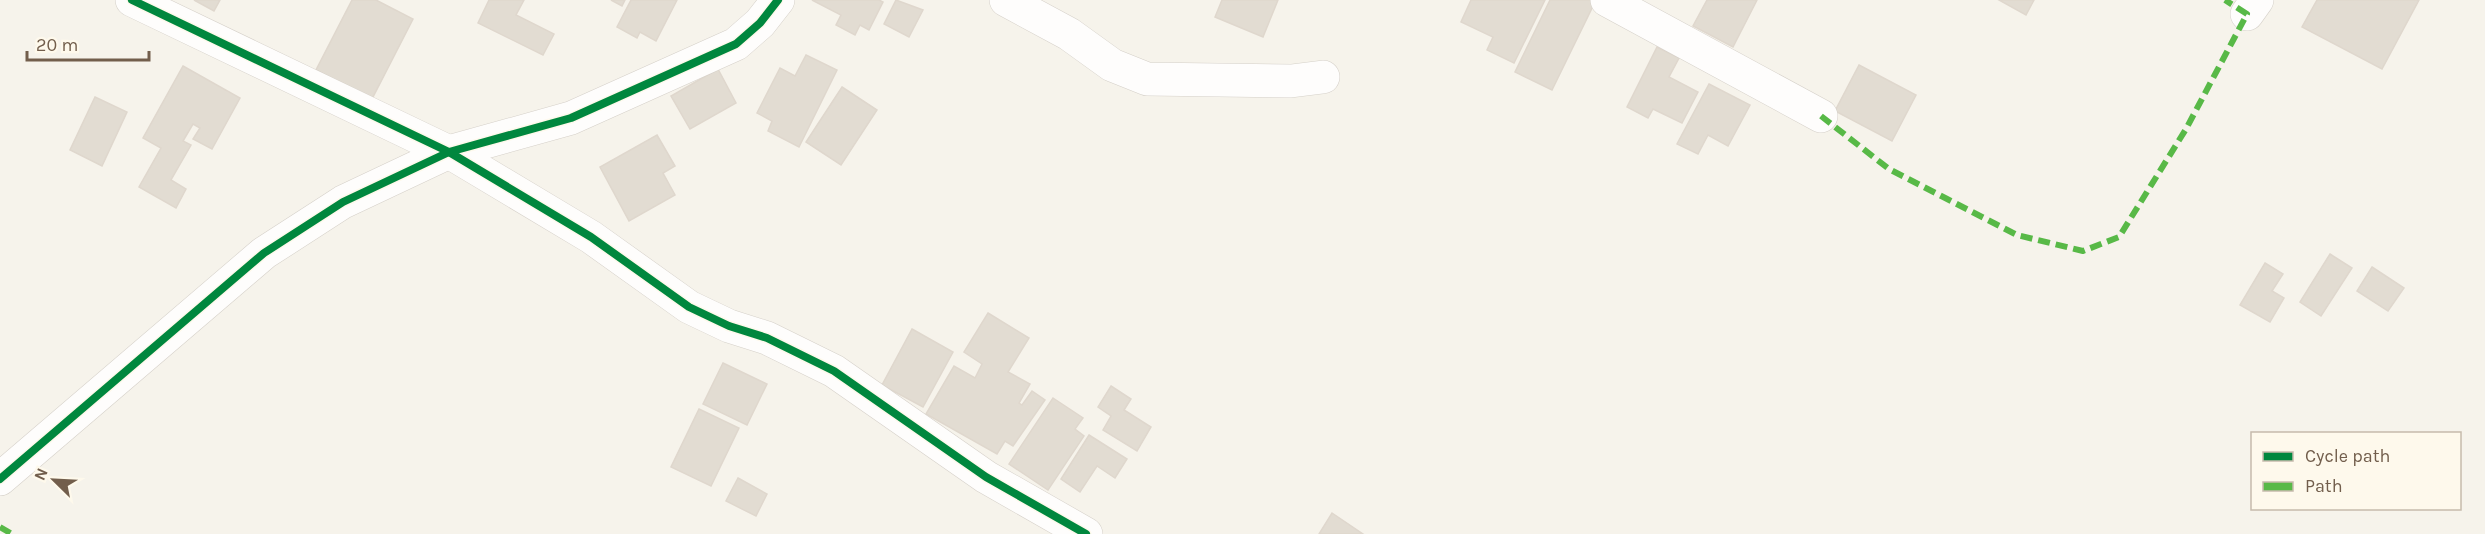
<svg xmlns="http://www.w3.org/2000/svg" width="2485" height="534" viewBox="0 0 2485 534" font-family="Karla,sans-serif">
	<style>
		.building { fill: #e2dcd2; stroke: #dfd7cd; stroke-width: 1.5 }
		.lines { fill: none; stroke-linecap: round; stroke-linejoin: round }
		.street-casing { stroke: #d5d0c9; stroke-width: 34 }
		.street { stroke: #fefdfc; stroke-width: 33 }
		.quiet { stroke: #58b947; stroke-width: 6; stroke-dasharray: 12 6; stroke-linecap: butt }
		.cycleway-casing { stroke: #fef9ec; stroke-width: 11 }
		.cycleway { stroke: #00873e; stroke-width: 8 }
	</style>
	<rect width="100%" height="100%" fill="#f6f3eb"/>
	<!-- building -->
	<g class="building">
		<polygon points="194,0 220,0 214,11"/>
		<polygon points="352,0 376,0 413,19 372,99 316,70"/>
		<polygon points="489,0 524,0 516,15 554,34 543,55 478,23"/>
		<polygon points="611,0 625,0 622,6"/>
		<polygon points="631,0 677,0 656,41 640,32 637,38 617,27"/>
		<polygon points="812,0 879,0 883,2 869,30 860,25 855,35 836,25 841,15"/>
		<polygon points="896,0 923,10 909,37 884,24"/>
		<polygon points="1222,0 1278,0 1263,37 1215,17"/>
		<polygon points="1471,0 1545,0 1514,63 1487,50 1493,37 1461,22"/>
		<polygon points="1550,0 1596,0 1552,90 1515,72"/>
		<polygon points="1707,0 1757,0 1733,47 1693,26"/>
		<polygon points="1999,0 2034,0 2026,15"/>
		<polygon points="2317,0 2419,0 2382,69 2302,27"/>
		<polygon points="1657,47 1679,58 1669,77 1698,92 1682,123 1653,109 1648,118 1627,107"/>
		<polygon points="806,55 837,70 799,147 768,131 772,121 757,113 780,68 795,76"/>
		<polygon points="1859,65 1916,95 1892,141 1835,111"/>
		<polygon points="183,66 240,98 212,149 193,139 200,128 193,124 183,141 191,145 171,180 186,189 176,208 139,187 161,148 143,138"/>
		<polygon points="718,69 736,103 690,129 671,96"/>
		<polygon points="1709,84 1750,105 1728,146 1708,135 1698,154 1677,144"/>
		<polygon points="842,87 877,110 841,165 806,142"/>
		<polygon points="95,97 127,112 102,166 70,150"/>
		<polygon points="657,135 675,166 663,173 675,195 629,221 600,167"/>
		<polygon points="2330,254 2352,268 2321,316 2300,302"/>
		<polygon points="2265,263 2283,274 2272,291 2284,298 2270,322 2240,305"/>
		<polygon points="2372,267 2404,288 2388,311 2357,291"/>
		<polygon points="988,313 1029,338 1008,372 1030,384 1019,403 1022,405 1032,391 1045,400 1013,446 1005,441 997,454 926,414 954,366 975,378 982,364 964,352"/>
		<polygon points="912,329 953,352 923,407 882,385"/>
		<polygon points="723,363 767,384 747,425 703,404"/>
		<polygon points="1111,386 1131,399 1124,410 1151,427 1137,451 1103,430 1111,416 1098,407"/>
		<polygon points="1053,398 1083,418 1075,429 1084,436 1048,490 1009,464"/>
		<polygon points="699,409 739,428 711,486 671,467"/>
		<polygon points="1089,435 1127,459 1115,478 1097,466 1080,492 1061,479"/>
		<polygon points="738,478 767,494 756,516 726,501"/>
		<polygon points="1332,513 1363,534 1319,534"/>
	</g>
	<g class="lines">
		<!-- street casing -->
		<g class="street-casing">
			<g id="street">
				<polyline points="132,0 449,152 591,237 689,307 729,326 767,338 834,371 986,477 1086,534"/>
				<polyline points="1006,0 1069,34 1112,65 1147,79 1291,81 1323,77"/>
				<polyline points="1607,0 1821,116"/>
				<polyline points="2247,14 2257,0"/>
				<polyline points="0,479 264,253 343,202 449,152 571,118 736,44 760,23 778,0"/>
			</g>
		</g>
		<!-- street -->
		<use href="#street" class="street"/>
		<!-- quiet -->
		<g class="quiet">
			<polyline points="1821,116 1889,169 2017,235 2083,251 2119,237 2186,129 2247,14 2225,0"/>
			<polyline points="0,527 12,534"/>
		</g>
		<!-- cycleway casing -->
		<g class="cycleway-casing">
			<g id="cycleway">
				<polyline points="132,0 449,152 591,237 689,307 729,326 767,338 834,371 986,477 1086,534"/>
				<polyline points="0,479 264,253 343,202 449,152 571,118 736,44 760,23 778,0"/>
			</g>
		</g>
		<!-- cycleway -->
		<use href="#cycleway" class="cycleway"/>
	</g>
	<!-- legend -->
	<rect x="2251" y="432" width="210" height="78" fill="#fef9ec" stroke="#c6bbac" stroke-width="1.5"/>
	<rect x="2263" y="452" width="30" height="9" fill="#00873e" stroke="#c6bbac" stroke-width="1.5"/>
	<text x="2305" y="462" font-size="18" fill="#725e4c">Cycle path</text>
	<rect x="2263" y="482" width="30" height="9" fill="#58b947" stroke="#c6bbac" stroke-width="1.5"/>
	<text x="2305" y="492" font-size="18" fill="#725e4c">Path</text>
	<!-- north arrow -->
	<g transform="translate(54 480) rotate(294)" stroke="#fef9ec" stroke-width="4.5" paint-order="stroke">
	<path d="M0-4.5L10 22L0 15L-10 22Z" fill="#725e4c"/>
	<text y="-9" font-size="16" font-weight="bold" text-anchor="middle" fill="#725e4c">N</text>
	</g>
	<!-- scale -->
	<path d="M27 51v9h122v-9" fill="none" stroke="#725e4c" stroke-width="3"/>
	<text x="36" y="51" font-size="18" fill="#725e4c" stroke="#fef9ec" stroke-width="4.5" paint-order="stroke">20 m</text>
</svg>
